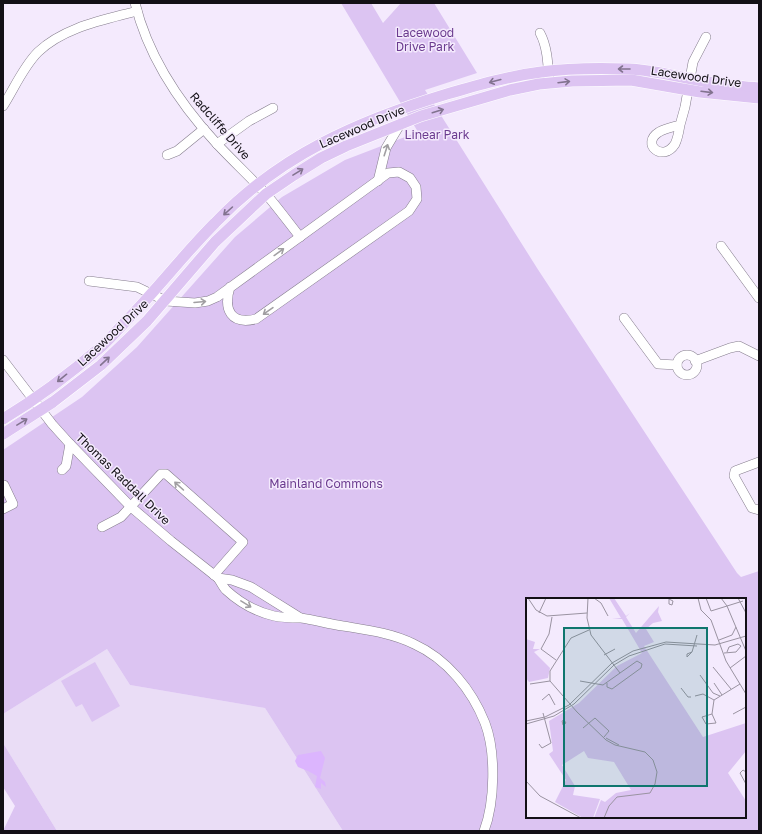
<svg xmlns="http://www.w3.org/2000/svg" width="762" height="834" viewBox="0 0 762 834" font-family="'Golos Text',sans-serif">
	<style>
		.built { fill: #eaddf6 }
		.green { fill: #dcc4f2; fill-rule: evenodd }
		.water { fill: #dcb5fe }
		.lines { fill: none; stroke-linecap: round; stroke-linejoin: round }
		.minor-casing { stroke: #857d8d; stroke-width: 10 }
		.major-casing { stroke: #fff; stroke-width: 12 }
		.minor { stroke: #fff; stroke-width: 9 }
		.major { stroke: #ddc4f2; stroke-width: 11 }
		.oneway { stroke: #82738f }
		.oneway2 { stroke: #a19fa2 }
		.labels { text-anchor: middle; stroke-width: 3; stroke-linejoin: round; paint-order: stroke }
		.park-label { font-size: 12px; fill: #6b3b8f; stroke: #f4eafd }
		.street-label { font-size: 12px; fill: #131016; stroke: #f4eafd }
		.inset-road { fill: none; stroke: #9a93a1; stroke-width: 1 }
		.view { fill: #0f766e; fill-opacity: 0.15; stroke: #0f766e; stroke-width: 2 }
		.inset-edge { fill: none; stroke: #131016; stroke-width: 2 }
	</style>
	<rect width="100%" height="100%" fill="#f4eafd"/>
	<!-- built -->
	<polygon class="built" points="107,649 130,685 265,708 343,831 57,831 3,743 3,714"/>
	<!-- green -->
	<g class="green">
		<path d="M341,3H371L383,23L401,3H434L477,73L425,90L537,268L737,573L741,577L759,571V831H343L265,708L130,685L107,649L3,714V450L82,397L137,347L235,237L282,197L345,160L418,132ZM527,599H745V817H527Z"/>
		<polygon points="95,662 120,706 92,722 82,704 76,707 61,681"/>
		<polygon points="3,743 57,831 3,831 15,806 3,787"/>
	</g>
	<!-- water -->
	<polygon class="water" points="321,751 325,758 320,778 325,782 326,787 321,783 321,789 315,787 317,776 308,771 298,767 295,761 298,755"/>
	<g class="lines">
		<!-- minor casing -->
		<g class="minor-casing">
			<g id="minor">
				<path d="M135,3C148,56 180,104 217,144C233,161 250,177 266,194C278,208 289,223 300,237"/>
				<path d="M540,33C548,48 548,66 549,83"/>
				<path d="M3,106C14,89 23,67 38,52C64,27 104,20 137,11"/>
				<path d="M680,125C679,131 678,138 675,144C663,163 640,144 659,132C666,128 673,127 680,125L685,107L693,62L706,37"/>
				<polyline points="217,144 249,121 273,108"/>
				<polyline points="167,155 177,151 204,129"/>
				<polyline points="378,181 386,148 401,123"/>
				<polyline points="721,246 759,298"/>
				<path d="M89,281L137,287L166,301L195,303L208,301L217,297L388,173L399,172L410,178L416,187L417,199L409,211L256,319C231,325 223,310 230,287"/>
				<polyline points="624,318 658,364 677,365"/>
				<circle cx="687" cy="365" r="10"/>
				<polyline points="3,360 52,424 70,444 131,507 171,541 218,578 232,580 251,587 299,617"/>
				<polyline points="695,361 730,348 739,346 759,356"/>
				<polyline points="759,462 735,471 734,476 752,508 759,510"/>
				<polyline points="62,470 66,466 70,444"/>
				<polyline points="3,485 4,485 13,504 3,509"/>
				<polyline points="102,527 121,517 161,474 166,474 243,542 214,575"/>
				<path d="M218,578C221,582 223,587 226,590C239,602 257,612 274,616C283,618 292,618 301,618C315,620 329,624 343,626C367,630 392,633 414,644C447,659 472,690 485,723C496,752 495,802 484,831"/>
			</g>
		</g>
		<!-- major casing -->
		<g class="major-casing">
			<g id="major">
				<path d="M3,419C38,398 71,373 102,346C112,337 120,327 129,318C159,287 185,253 215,223C280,155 358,121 447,94C478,85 509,76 541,72C569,68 600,68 629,69C654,70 678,77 702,81C721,84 740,87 759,88"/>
				<polyline points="3,434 53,402 101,365 147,321 215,242 266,194 294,175 321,158 346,146 421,116 510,90 539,84 572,81 631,80 700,92 759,98"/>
			</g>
		</g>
		<!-- minor -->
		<use href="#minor" class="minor"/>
		<!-- major -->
		<use href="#major" class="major"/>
	</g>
	<!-- one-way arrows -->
	<defs><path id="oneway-shaft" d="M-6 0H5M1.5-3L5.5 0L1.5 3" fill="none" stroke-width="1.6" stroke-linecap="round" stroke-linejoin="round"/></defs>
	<g class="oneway">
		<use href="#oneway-shaft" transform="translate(624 69) rotate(180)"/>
		<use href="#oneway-shaft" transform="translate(495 81) rotate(165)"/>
		<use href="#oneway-shaft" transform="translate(564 82) rotate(-7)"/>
		<use href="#oneway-shaft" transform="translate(707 92) rotate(7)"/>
		<use href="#oneway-shaft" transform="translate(438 111) rotate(-17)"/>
		<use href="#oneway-shaft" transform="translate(298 172) rotate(-32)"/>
		<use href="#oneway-shaft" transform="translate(228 211) rotate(138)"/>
		<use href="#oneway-shaft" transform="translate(105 361) rotate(-43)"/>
		<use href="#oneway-shaft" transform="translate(62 378) rotate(141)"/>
		<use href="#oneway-shaft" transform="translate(22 422) rotate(-31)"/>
	</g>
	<g class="oneway2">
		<use href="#oneway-shaft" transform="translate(386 150) rotate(-72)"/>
		<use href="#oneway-shaft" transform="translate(279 252) rotate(-36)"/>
		<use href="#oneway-shaft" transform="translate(200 302) rotate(-5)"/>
		<use href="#oneway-shaft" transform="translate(268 311) rotate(145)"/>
		<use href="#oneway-shaft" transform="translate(179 486) rotate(-138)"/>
		<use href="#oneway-shaft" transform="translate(246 604) rotate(31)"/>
	</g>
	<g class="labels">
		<!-- park labels -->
		<g class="park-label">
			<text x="425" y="37">Lacewood<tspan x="425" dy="14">Drive Park</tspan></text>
			<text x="437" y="139">Linear Park</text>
			<text x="326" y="488">Mainland Commons</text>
		</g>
		<!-- street labels -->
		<g class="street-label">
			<text transform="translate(696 77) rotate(8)" y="4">Lacewood Drive</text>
			<text transform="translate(220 126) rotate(49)" y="4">Radcliffe Drive</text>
			<text transform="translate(362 127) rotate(-23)" y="4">Lacewood Drive</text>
			<text transform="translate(113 333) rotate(-43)" y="4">Lacewood Drive</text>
			<text transform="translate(123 479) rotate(44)" y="4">Thomas Raddall Drive</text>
		</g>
	</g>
	<!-- overview -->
	<g transform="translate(526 598)">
		<rect width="220" height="220" fill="#f4eafd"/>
		<path d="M83,0H88L100,18L104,15L100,19L110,35L133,8L132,14L136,23L127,25L120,31L128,44L118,48L177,139L220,125V153L202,175L220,203V220H68L75,202L79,204L90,195L105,192L88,164L62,160L58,153L36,167L49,188L47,197L74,201L67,220H57L29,204L40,182L23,156L27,153L23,123L53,105L91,68L116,55L96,21H86L95,20ZM0,41L9,44L7,51H14L8,54L24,70L22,80L3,84L0,80Z" fill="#dcc4f2"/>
		<path class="inset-road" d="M2,0L10,12L21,18L61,15M62,0L61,20L65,37L94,75M68,0L75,5L82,18M143,0V6L146,7L147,3L143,1M172,0L175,12L185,22L200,63L220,96M180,0L185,13L217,3M195,0L201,8L220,53M212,0L220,15M13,15L20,0M26,19L23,36L15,51L30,62M63,32L45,40L24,73V83L51,114L80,142L89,147L119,154L127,162L131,174L129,186L124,195L91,199L83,208L78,220M193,42L206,37L210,29M166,54L161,59V56L166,54L171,37M198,55L210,54L215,48L212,46L203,49L201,54M78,57L89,51M187,69L205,91M204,70L220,58M174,77L187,95L194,98M54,83L77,87L111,63L116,66L115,70L86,91L81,89V85M188,85L196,97M4,86L24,83M155,90L162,99H165M169,98L177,96L188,102M16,102L23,96L29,107M188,102L214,86M186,116L176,119L180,126L190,125L186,116L188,102M207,116L220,109M38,122L40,125L37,127L36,123ZM0,123L19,119L43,107L86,65L107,53L140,44L189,47L220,38M0,126L28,118L48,106L88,67L103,58L139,46L171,48M57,130L69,120L83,133L78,139M80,140L93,147M13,146L16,150L25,145L17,115M220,174L217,172L214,175L220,186M0,183L14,198L55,220"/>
		<path class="view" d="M38,30H181V188H38Z"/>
		<rect width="220" height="220" class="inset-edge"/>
	</g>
	<!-- border -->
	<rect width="762" height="834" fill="none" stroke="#131016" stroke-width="8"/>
</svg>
